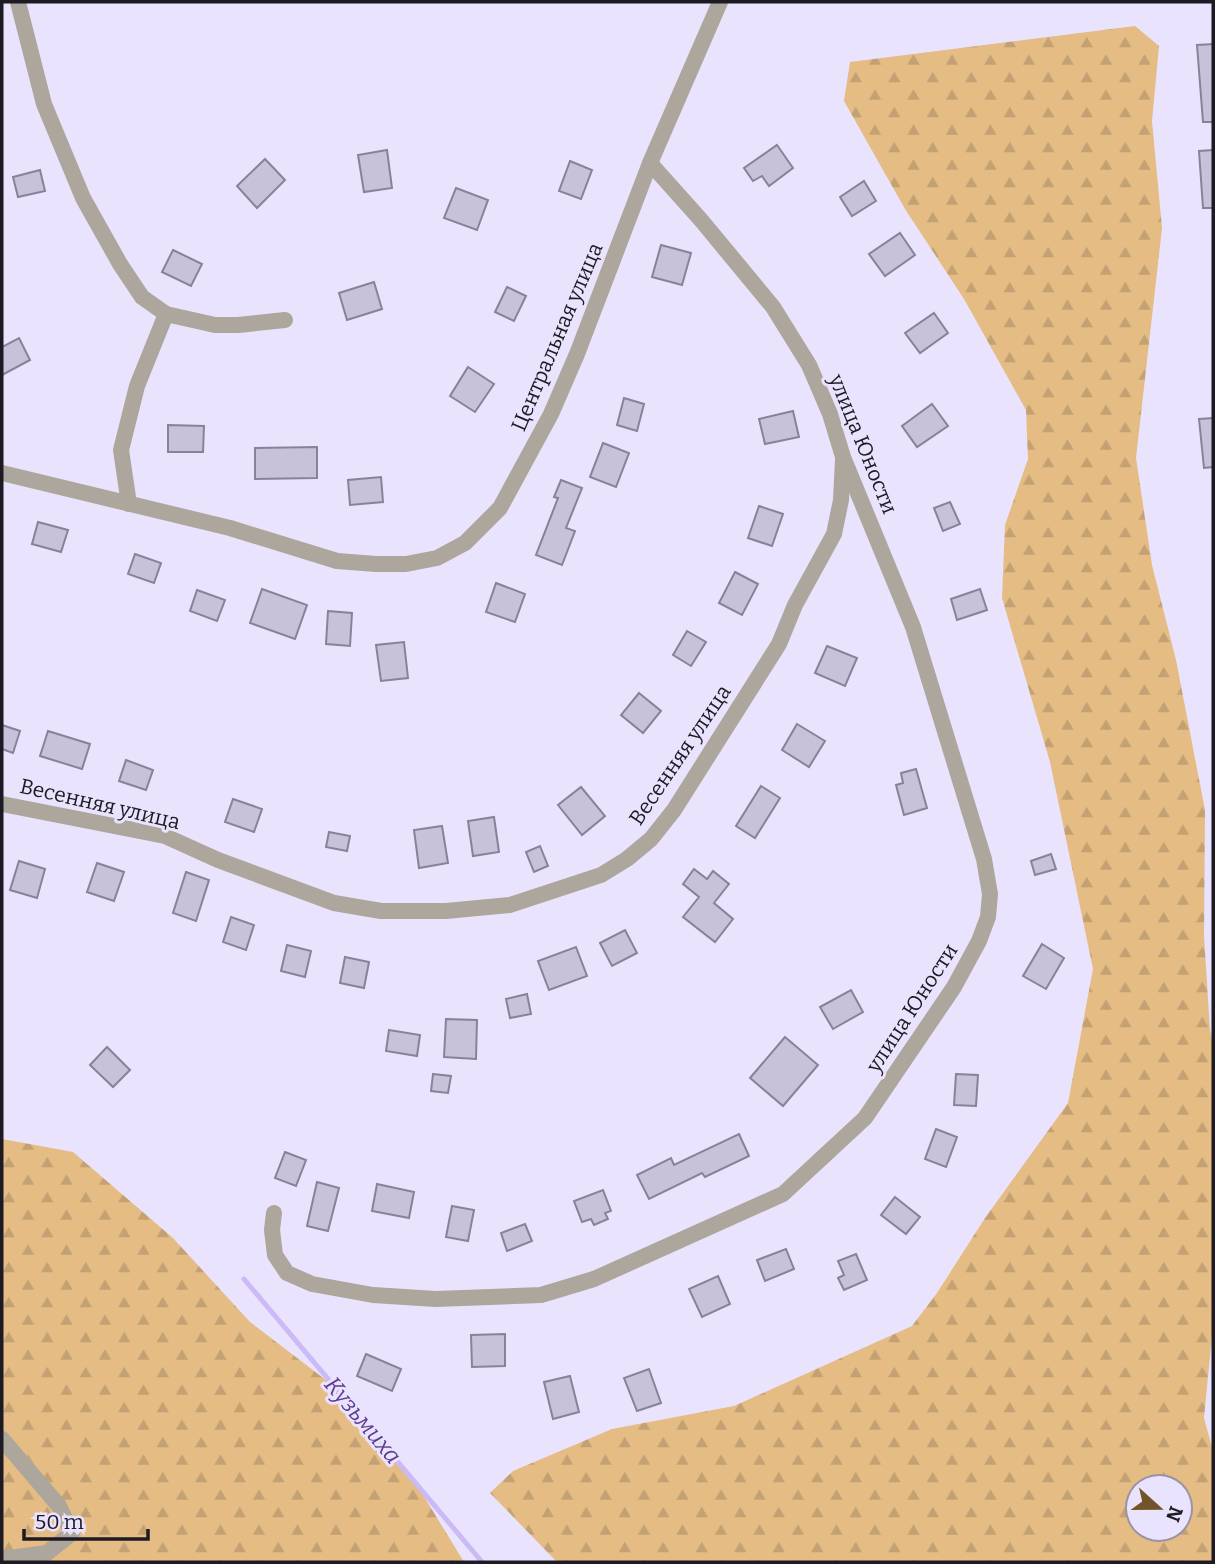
<svg xmlns="http://www.w3.org/2000/svg" width="1215" height="1564" viewBox="0 0 1215 1564" font-family="Bitter,serif">
	<style>
		.forest { fill: url(#forest-firs); fill-rule: evenodd }
		.lines { fill: none; stroke-linecap: round; stroke-linejoin: round }
		.stream { stroke: #cbbaf5; stroke-width: 5 }
		.building { fill: #c7c1da; stroke: #888299; stroke-width: 2 }
		.minor { stroke: #ada69c; stroke-width: 16 }
		.labels { text-anchor: middle; stroke-width: 6; stroke-linejoin: round; paint-order: stroke }
		.street-label { font-size: 21px; fill: #1d1a23; stroke: #eae3fd }
		.water-label { font-size: 23px; font-style: italic; fill: #5c3d91; stroke: #eae3fd }
	</style>
	<defs>
		<pattern id="forest-firs" width="22" height="20" patternUnits="userSpaceOnUse" patternTransform="scale(1.75)"><rect width="22" height="20" fill="#e4bc84"/><path d="M5 1l3.5 6h-7zM16 11l3.5 6h-7z" fill="#c3a172"/></pattern>
	</defs>
	<rect width="100%" height="100%" fill="#eae3fd"/>
	<!-- forest -->
	<g class="forest">
		<path d="M1135,26L1159,46L1152,121L1162,228L1136,458L1152,565L1176,660L1205,810L1204,936L1210,1030L1213,1043V1325L1204,1418L1213,1451V1562H557L490,1493L513,1471L612,1429L734,1406L912,1326L937,1293L985,1218L1068,1103L1093,969L1050,762L1002,598L1005,525L1028,459L1026,410L964,299L905,209L844,101L850,62ZM1138,1487H1180V1529H1138Z"/>
		<polygon points="2,1139 73,1152 173,1238 250,1322 335,1387 420,1490 464,1562 2,1562"/>
	</g>
	<g class="lines">
		<!-- stream -->
		<polyline class="stream" points="244,1279 482,1562"/>
	</g>
	<!-- building -->
	<g class="building">
		<polygon points="1213,44 1213,122 1203,122 1197,45"/>
		<polygon points="777,145 793,168 769,186 762,176 753,181 744,168"/>
		<polygon points="387,150 392,188 364,192 358,155"/>
		<polygon points="1213,150 1213,208 1203,208 1199,151"/>
		<polygon points="265,159 285,180 257,208 237,186"/>
		<polygon points="570,161 592,170 581,199 559,191"/>
		<polygon points="40,170 45,191 18,197 13,177"/>
		<polygon points="864,181 876,201 852,216 840,197"/>
		<polygon points="456,188 488,200 477,230 444,218"/>
		<polygon points="900,233 915,255 885,276 869,254"/>
		<polygon points="661,245 691,253 682,285 652,277"/>
		<polygon points="173,250 202,264 191,286 162,272"/>
		<polygon points="374,282 382,309 347,320 339,293"/>
		<polygon points="507,287 526,296 514,321 495,312"/>
		<polygon points="934,313 948,333 920,353 905,333"/>
		<polygon points="19,338 30,360 2,375 2,347"/>
		<polygon points="468,367 494,384 475,412 450,396"/>
		<polygon points="624,398 644,404 637,431 617,425"/>
		<polygon points="932,404 948,426 917,447 902,426"/>
		<polygon points="793,411 799,437 765,444 759,419"/>
		<polygon points="1213,418 1213,467 1204,468 1199,419"/>
		<polygon points="168,425 204,426 203,452 168,452"/>
		<polygon points="603,443 629,453 616,487 590,477"/>
		<polygon points="317,447 317,478 255,479 255,448"/>
		<polygon points="381,477 383,502 350,505 348,480"/>
		<polygon points="561,480 582,488 566,528 575,531 562,565 536,555 558,498 554,497"/>
		<polygon points="950,502 960,524 943,531 934,508"/>
		<polygon points="759,506 783,514 772,546 748,538"/>
		<polygon points="38,522 68,530 61,552 32,544"/>
		<polygon points="135,554 161,563 154,583 128,574"/>
		<polygon points="735,572 758,584 742,615 719,603"/>
		<polygon points="496,583 525,594 515,622 486,612"/>
		<polygon points="262,589 307,605 295,639 250,623"/>
		<polygon points="980,589 987,610 957,620 951,599"/>
		<polygon points="197,590 225,600 217,621 190,611"/>
		<polygon points="328,611 352,613 350,646 326,644"/>
		<polygon points="687,631 706,642 691,666 673,655"/>
		<polygon points="404,642 408,678 381,681 376,645"/>
		<polygon points="827,646 857,658 845,686 815,673"/>
		<polygon points="639,693 661,711 643,733 621,715"/>
		<polygon points="797,724 825,741 809,767 782,750"/>
		<polygon points="2,725 20,731 13,753 2,749"/>
		<polygon points="48,731 90,744 82,769 40,756"/>
		<polygon points="126,760 153,770 146,790 119,781"/>
		<polygon points="916,769 927,808 904,815 896,785 903,783 901,773"/>
		<polygon points="761,786 780,798 755,838 736,826"/>
		<polygon points="581,787 605,816 582,835 558,805"/>
		<polygon points="233,799 262,809 254,832 225,822"/>
		<polygon points="494,817 499,852 473,856 468,821"/>
		<polygon points="442,826 448,863 419,868 414,830"/>
		<polygon points="329,832 350,836 347,851 326,847"/>
		<polygon points="540,846 548,866 534,872 526,852"/>
		<polygon points="1051,854 1056,869 1035,875 1031,861"/>
		<polygon points="19,861 45,869 37,898 10,890"/>
		<polygon points="97,863 124,872 114,901 87,892"/>
		<polygon points="694,869 707,879 713,871 729,884 714,903 733,919 715,942 683,917 699,897 683,884"/>
		<polygon points="186,872 209,880 196,921 173,913"/>
		<polygon points="231,917 254,925 246,950 223,942"/>
		<polygon points="625,930 637,953 612,966 600,943"/>
		<polygon points="1042,944 1064,958 1046,989 1023,976"/>
		<polygon points="287,945 311,951 305,977 281,971"/>
		<polygon points="576,947 587,976 549,990 538,961"/>
		<polygon points="345,957 369,962 364,988 340,983"/>
		<polygon points="851,990 863,1012 833,1029 820,1007"/>
		<polygon points="527,994 531,1014 510,1018 506,999"/>
		<polygon points="446,1019 477,1020 476,1059 444,1057"/>
		<polygon points="389,1030 420,1035 417,1056 386,1051"/>
		<polygon points="785,1037 818,1065 783,1106 750,1078"/>
		<polygon points="107,1047 130,1070 113,1087 90,1065"/>
		<polygon points="433,1074 451,1076 448,1093 431,1091"/>
		<polygon points="956,1074 978,1075 976,1106 954,1105"/>
		<polygon points="936,1129 957,1137 946,1167 925,1159"/>
		<polygon points="739,1134 749,1156 705,1177 702,1173 649,1199 637,1175 671,1158 674,1165"/>
		<polygon points="285,1152 306,1160 296,1186 275,1178"/>
		<polygon points="317,1182 339,1188 328,1231 307,1226"/>
		<polygon points="377,1184 414,1192 409,1218 372,1211"/>
		<polygon points="603,1190 611,1211 605,1213 608,1219 594,1225 591,1219 582,1222 574,1201"/>
		<polygon points="895,1197 920,1217 906,1234 881,1215"/>
		<polygon points="452,1206 474,1210 468,1241 446,1237"/>
		<polygon points="525,1224 532,1241 507,1251 501,1233"/>
		<polygon points="786,1249 794,1269 765,1281 757,1260"/>
		<polygon points="856,1254 867,1280 844,1290 838,1278 844,1275 838,1261"/>
		<polygon points="718,1276 730,1304 702,1317 689,1289"/>
		<polygon points="505,1334 505,1366 472,1367 471,1335"/>
		<polygon points="366,1354 401,1369 392,1391 357,1376"/>
		<polygon points="649,1369 661,1403 637,1411 624,1378"/>
		<polygon points="570,1376 579,1412 553,1419 544,1382"/>
	</g>
	<g class="lines">
		<!-- minor -->
		<g class="minor">
			<polyline points="18,2 44,104 83,198 120,264 142,297 166,314 215,325 238,325 285,320"/>
			<polyline points="2,473 230,528 337,561 376,564 406,564 437,558 465,543 500,508 551,414 577,354 650,163 720,2"/>
			<polyline points="129,504 121,450 137,386 166,314"/>
			<polyline points="2,804 165,836 218,860 334,903 381,911 446,911 510,905 601,875 627,859 651,839 674,810 779,644 795,605 834,534 841,500 843,460"/>
			<polyline points="274,1213 272,1230 275,1255 287,1273 312,1284 373,1295 436,1299 541,1295 594,1279 783,1194 865,1118 954,987 979,941 988,917 990,894 984,859 913,627 843,457 830,414 809,365 773,307 701,220 650,163"/>
			<polyline points="2,1439 59,1506 72,1533 47,1553 2,1559"/>
		</g>
	</g>
	<g class="labels">
		<!-- street labels -->
		<g class="street-label">
			<text transform="translate(557 337) rotate(-67)" y="7">Центральная улица</text>
			<text transform="translate(863 444) rotate(68)" y="7">улица Юности</text>
			<text transform="translate(680 755) rotate(-56)" y="7">Весенняя улица</text>
			<text transform="translate(100 804) rotate(13)" y="7">Весенняя улица</text>
			<text transform="translate(912 1008) rotate(-57)" y="7">улица Юности</text>
		</g>
		<!-- water labels -->
		<g class="water-label">
			<text transform="translate(363 1420) rotate(50)" y="8">Кузьмиха</text>
		</g>
	</g>
	<!-- border -->
	<rect width="1215" height="1564" fill="none" stroke="#1d1a23" stroke-width="7"/>
	<!-- north arrow -->
	<g transform="translate(1159 1508) rotate(111)"><circle r="33" fill="#eae3fd" stroke="#9893a6" stroke-width="2"/>
	<path d="M0-5L12 26L0 18L-12 26Z" fill="#715428"/>
	<text y="-10" font-size="19" font-weight="bold" text-anchor="middle" fill="#1d1a23">N</text>
	</g>
	<!-- scale -->
	<path d="M24 1529v10h124v-10" fill="none" stroke="#1d1a23" stroke-width="3.5"/>
	<text x="35" y="1529" font-size="21" fill="#1d1a23" stroke="#eae3fd" stroke-width="5" paint-order="stroke">50 m</text>
</svg>
